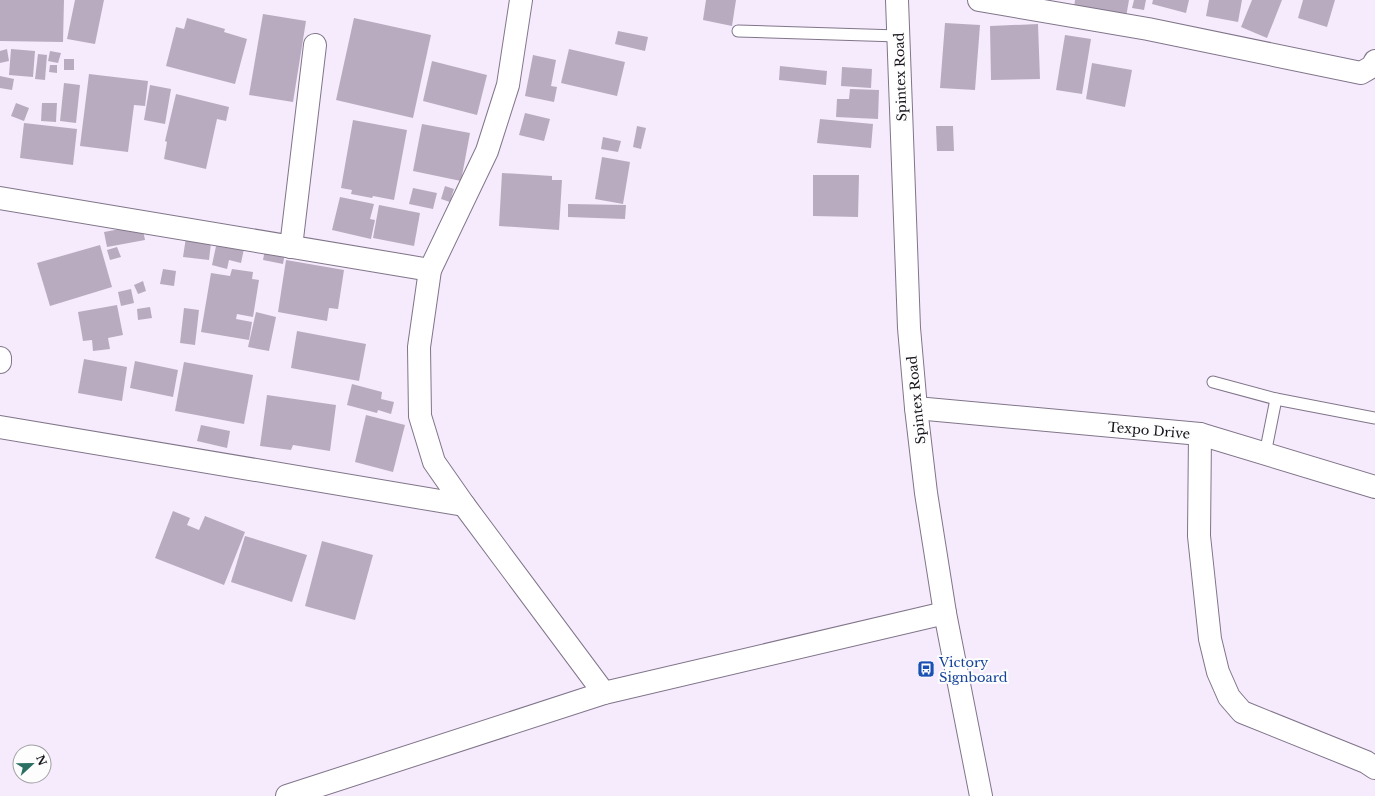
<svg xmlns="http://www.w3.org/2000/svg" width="1375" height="796" viewBox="0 0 1375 796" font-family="'Libre Baskerville',serif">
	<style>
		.building { fill: #b9abbf }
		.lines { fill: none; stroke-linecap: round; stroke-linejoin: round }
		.lane-casing { stroke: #807589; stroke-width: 13 }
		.street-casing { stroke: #807589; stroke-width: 24 }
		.secondary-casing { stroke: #807589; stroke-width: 24 }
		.lane { stroke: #fff; stroke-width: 11 }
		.street { stroke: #fff; stroke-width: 22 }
		.secondary { stroke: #fff; stroke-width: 22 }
		.labels { text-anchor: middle; stroke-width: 4; stroke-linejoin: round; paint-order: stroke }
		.street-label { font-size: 13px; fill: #18141b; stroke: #fdfdfd }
		.transit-label { font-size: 13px; fill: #164399; stroke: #fdfdfd; text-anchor: start }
	</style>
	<rect width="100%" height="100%" fill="#f5ebfd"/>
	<!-- building -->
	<g class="building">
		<polygon points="0,0 64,0 63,42 0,41"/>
		<polygon points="75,0 104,0 95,44 67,39"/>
		<polygon points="706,0 736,0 732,26 703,20"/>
		<polygon points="1075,0 1129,0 1126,17 1074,8"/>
		<polygon points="1134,0 1146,0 1144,10 1132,8"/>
		<polygon points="1153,0 1189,0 1186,13 1152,4"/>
		<polygon points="1209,0 1242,0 1238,22 1206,16"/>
		<polygon points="1252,0 1282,0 1267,38 1241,27"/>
		<polygon points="1303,0 1335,0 1327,27 1298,18"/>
		<polygon points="263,14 306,21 293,102 249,95"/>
		<polygon points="187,18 225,29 224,32 247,39 235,84 166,66 176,27 184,29"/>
		<polygon points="354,18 431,35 413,118 336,100"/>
		<polygon points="945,23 980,25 975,90 940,88"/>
		<polygon points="1038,24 1040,79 991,80 990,26"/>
		<polygon points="618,31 648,37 645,51 615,44"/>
		<polygon points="1065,35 1091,39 1082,94 1056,90"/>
		<polygon points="7,49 9,61 0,63 0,51"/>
		<polygon points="11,49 35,51 33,77 9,75"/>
		<polygon points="569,49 625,62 617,96 561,83"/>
		<polygon points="50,51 61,53 58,63 48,61"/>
		<polygon points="38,54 47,55 45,80 35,79"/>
		<polygon points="533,55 556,60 551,86 557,87 554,102 525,96"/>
		<rect x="64" y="59" width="10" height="11"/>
		<polygon points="432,61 487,75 477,115 423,101"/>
		<polygon points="1092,63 1132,70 1125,107 1086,99"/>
		<polygon points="50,65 57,65 57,73 49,72"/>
		<polygon points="780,66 827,71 826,85 779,80"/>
		<polygon points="842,67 872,69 871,88 841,86"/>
		<polygon points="89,74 148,81 145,106 134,105 128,152 80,146"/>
		<polygon points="0,76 14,79 12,90 0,88"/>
		<polygon points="64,83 80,85 76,123 60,121"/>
		<polygon points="150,85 171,89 165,124 144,120"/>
		<polygon points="850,89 879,90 878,119 836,117 837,99 849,99"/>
		<polygon points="176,94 229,107 226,121 217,119 206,169 164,159 167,142 165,141"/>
		<polygon points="16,103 29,108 24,121 11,116"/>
		<polygon points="42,103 57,103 56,122 41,121"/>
		<polygon points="525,113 550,119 544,141 519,135"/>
		<polygon points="820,119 873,124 871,148 817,143"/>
		<polygon points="353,120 407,130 394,200 373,196 372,198 351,194 352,190 341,188"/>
		<polygon points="24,123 77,129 73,165 20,158"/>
		<polygon points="422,124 470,133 461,181 413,171"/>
		<polygon points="637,126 646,128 641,149 633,147"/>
		<polygon points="936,126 953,126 954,151 937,151"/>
		<polygon points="603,137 621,141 618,152 601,149"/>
		<polygon points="602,157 630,162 623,204 595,199"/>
		<polygon points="502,173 552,176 552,180 562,180 559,230 499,226"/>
		<polygon points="813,175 859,175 858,217 813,216"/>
		<polygon points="445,186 454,189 450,202 441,199"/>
		<polygon points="413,188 437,193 433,209 409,204"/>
		<polygon points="340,197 374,204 370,219 375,220 371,239 332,230"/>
		<polygon points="568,204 626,205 625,219 568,217"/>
		<polygon points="379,205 420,213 414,246 373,238"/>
		<polygon points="142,225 145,240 107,247 104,232"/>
		<polygon points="187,231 212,235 209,260 183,257"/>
		<polygon points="218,237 245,244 241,263 229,260 227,269 212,265"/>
		<polygon points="266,244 286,247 283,264 263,260"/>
		<polygon points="100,245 112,287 50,306 37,263"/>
		<polygon points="117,247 121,257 110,260 107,250"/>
		<polygon points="286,260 344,270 338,309 329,308 327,321 278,312"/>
		<polygon points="163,269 176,271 174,286 160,284"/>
		<polygon points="232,269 253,272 252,279 259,280 253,317 237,314 236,319 252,322 249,340 201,332 211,273 230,276"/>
		<polygon points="143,281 146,291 138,294 134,285"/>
		<polygon points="131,289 134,303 121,306 118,292"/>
		<polygon points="117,305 123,335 108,338 110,349 93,351 92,340 83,341 78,312"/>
		<polygon points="150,307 152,318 138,320 137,309"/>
		<polygon points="184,308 199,310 195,345 180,343"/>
		<polygon points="256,312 276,317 269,351 248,347"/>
		<polygon points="297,331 366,344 359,381 291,368"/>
		<polygon points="84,359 127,367 122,401 78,393"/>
		<polygon points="135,361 178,370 173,397 130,388"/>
		<polygon points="184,362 253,375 244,424 175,411"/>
		<polygon points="352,384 382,392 381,399 394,402 391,414 378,410 377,413 347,405"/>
		<polygon points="267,395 336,405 330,451 293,445 291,450 260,446"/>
		<polygon points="366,415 405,425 393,472 355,462"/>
		<polygon points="201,425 230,431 227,448 197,441"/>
		<polygon points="173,511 190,518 187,525 199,530 205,516 245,532 224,585 155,558"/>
		<polygon points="245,536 307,555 292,602 231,582"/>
		<polygon points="322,541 373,555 355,620 305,606"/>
	</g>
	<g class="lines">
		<!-- lane casing -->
		<g class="lane-casing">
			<g id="lane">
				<polyline points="738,31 898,36"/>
				<polyline points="1213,382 1276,399 1375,418"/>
				<polyline points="1265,454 1276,399"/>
			</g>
		</g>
		<!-- street casing -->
		<g class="street-casing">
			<g id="street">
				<polyline points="521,0 508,85 487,151 430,270 419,347 420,416 434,462 464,505 604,693"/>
				<polyline points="979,0 1148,29 1361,73 1373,66 1375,61"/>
				<polyline points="0,198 430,270"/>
				<polyline points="291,247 315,45"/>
				<polyline points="0,358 0,362"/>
				<polyline points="916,408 1200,434 1375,487"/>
				<polyline points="0,427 464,505"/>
				<polyline points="1200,434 1199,536 1210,639 1218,672 1229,697 1242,712 1366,762 1375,768"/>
				<polyline points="287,796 604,693 945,613"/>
			</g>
		</g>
		<!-- secondary casing -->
		<g class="secondary-casing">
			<polyline id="secondary" points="897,0 909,328 916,408 926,493 945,613 981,796"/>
		</g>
		<!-- lane -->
		<use href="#lane" class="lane"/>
		<!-- street -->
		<use href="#street" class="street"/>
		<!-- secondary -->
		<use href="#secondary" class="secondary"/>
	</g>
	<!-- icons -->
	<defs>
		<g id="bus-square" transform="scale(0.9)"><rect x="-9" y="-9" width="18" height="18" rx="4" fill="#1a4fb4" stroke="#fdfdfd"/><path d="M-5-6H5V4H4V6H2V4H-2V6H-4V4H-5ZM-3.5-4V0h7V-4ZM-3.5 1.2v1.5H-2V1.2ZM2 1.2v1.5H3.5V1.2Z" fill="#fff"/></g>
	</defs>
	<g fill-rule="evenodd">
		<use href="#bus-square" x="926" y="669"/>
	</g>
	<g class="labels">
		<!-- street labels -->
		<g class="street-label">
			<text transform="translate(900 77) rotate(-92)" y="5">Spintex Road</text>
			<text transform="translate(916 400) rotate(-96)" y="5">Spintex Road</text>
			<text transform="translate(1149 430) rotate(5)" y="5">Texpo Drive</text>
		</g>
		<!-- transit labels -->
		<g class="transit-label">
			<text x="939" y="667">Victory<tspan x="939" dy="15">Signboard</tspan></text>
		</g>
	</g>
	<!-- north arrow -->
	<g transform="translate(32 764) rotate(68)"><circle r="19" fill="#fdfdfd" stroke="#a1a0a3"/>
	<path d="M0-3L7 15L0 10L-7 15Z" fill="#2a6f62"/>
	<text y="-6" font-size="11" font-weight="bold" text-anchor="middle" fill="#18141b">N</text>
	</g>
</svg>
